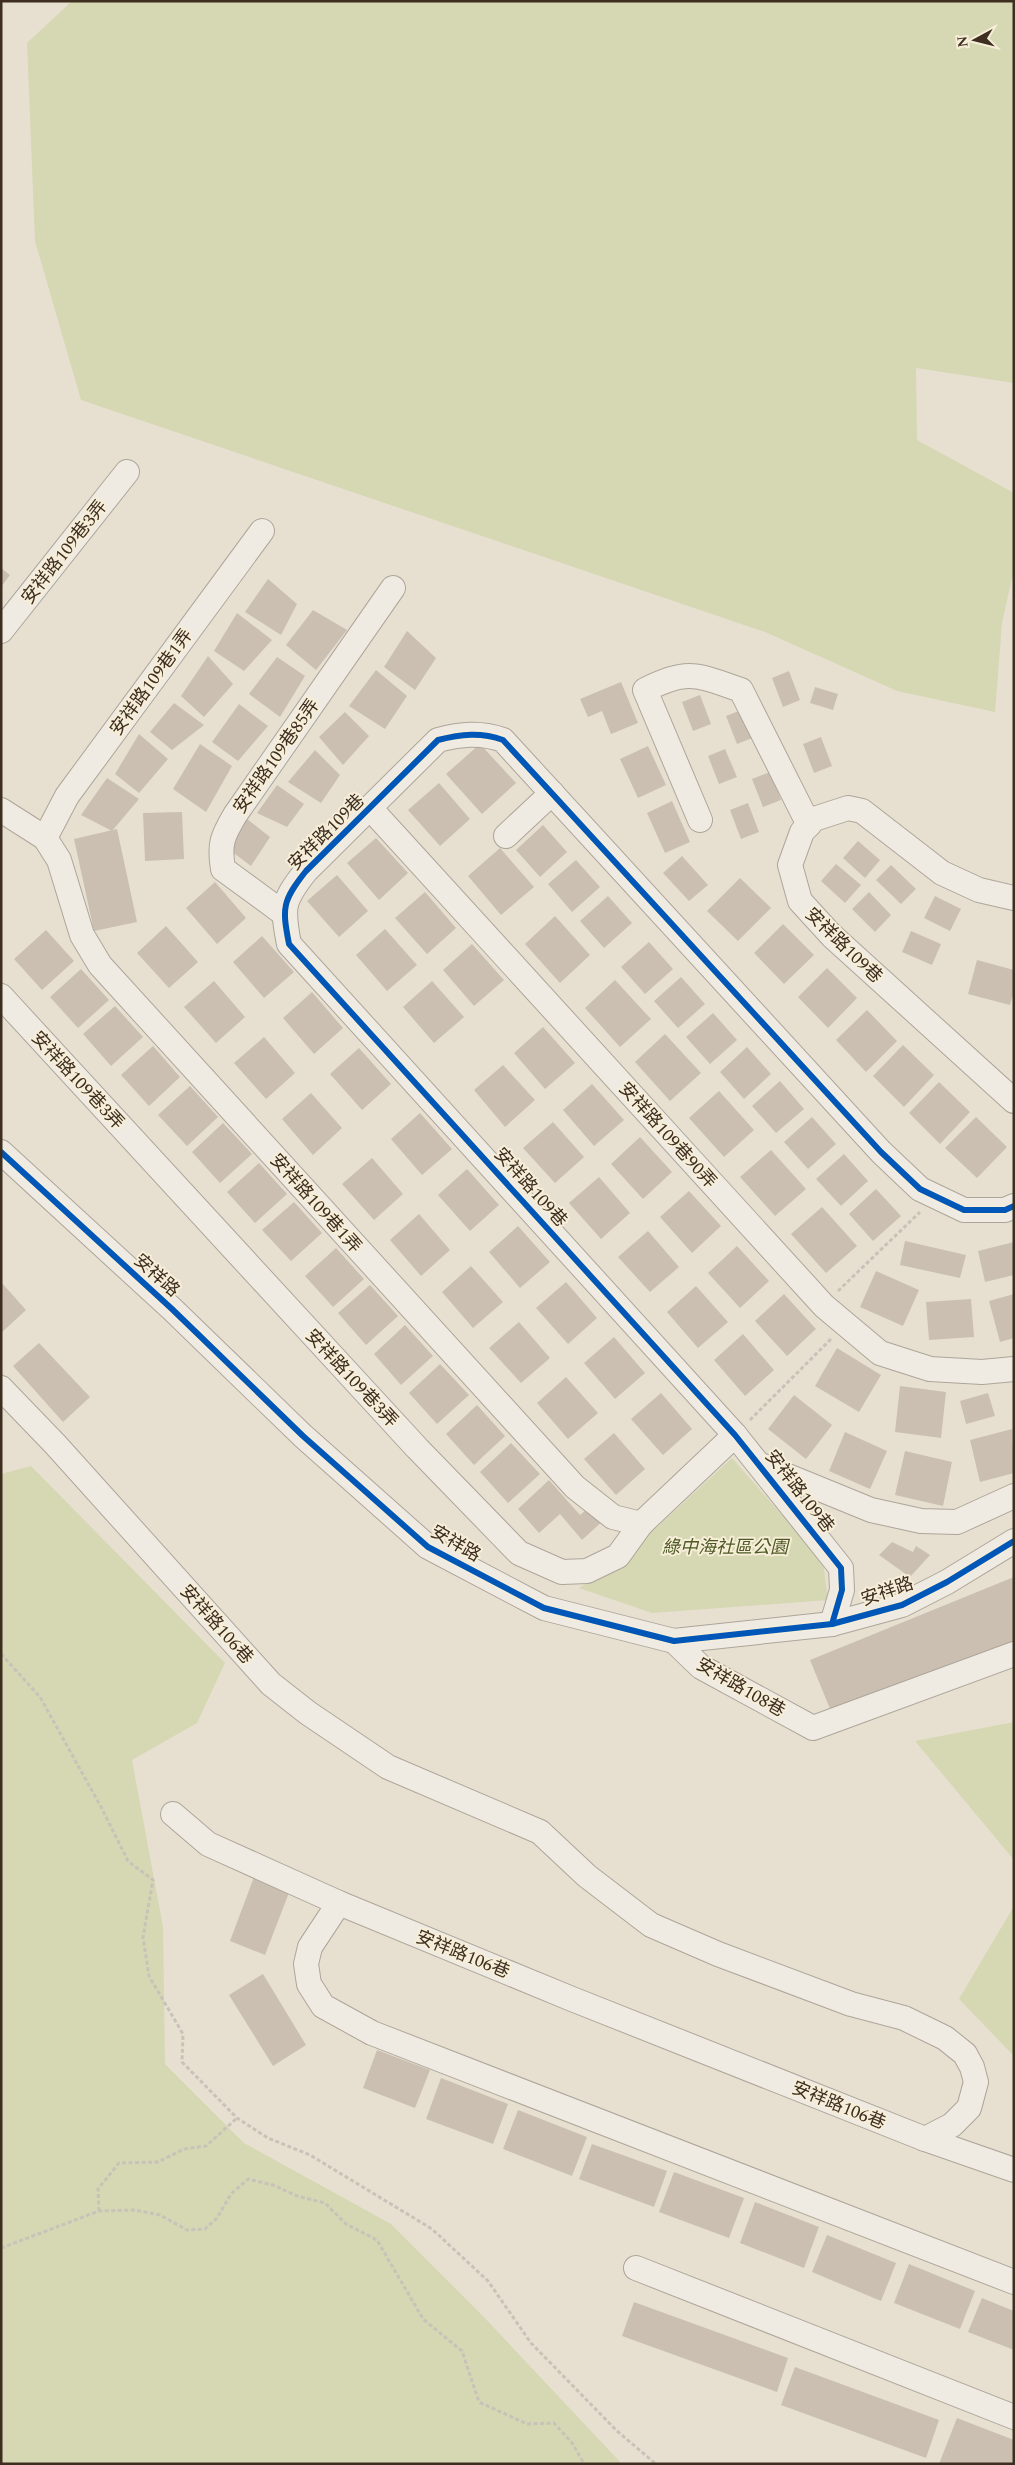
<svg xmlns="http://www.w3.org/2000/svg" width="1015" height="2465" viewBox="0 0 1015 2465" font-family="Spectral,'Noto Sans TC',serif">
	<style>
		.green { fill: #d6d7b3 }
		.building { fill: #cbbfb2 }
		.lines { fill: none; stroke-linecap: round; stroke-linejoin: round }
		.minor-casing { stroke: #ada599; stroke-width: 26 }
		.path { stroke: #c8c2b9; stroke-width: 3; stroke-dasharray: 4 2.5; stroke-linecap: butt }
		.minor { stroke: #efebe3; stroke-width: 24 }
		.cycleway-casing { stroke: #f7eed8; stroke-width: 9 }
		.cycleway { stroke: #0057b8; stroke-width: 6 }
		.labels { text-anchor: middle; stroke-width: 4; stroke-linejoin: round; paint-order: stroke }
		.street-label { font-size: 18px; fill: #3d2e20; stroke: #f7eed8 }
		.park-label { font-size: 18px; font-style: italic; fill: #4d5a26; stroke: #f7eed8 }
	</style>
	<rect width="100%" height="100%" fill="#e7e0d1"/>
	<!-- green -->
	<g class="green">
		<polygon points="72,1 1014,1 1014,383 916,368 917,440 1014,493 1014,569 1002,623 995,712 897,691 765,632 81,400 35,241 27,43"/>
		<polygon points="732,1458 823,1562 828,1600 652,1613 579,1588 619,1562"/>
		<polygon points="31,1466 225,1663 197,1723 132,1760 163,1927 165,2064 244,2143 391,2224 481,2314 622,2464 1,2464 1,1474"/>
		<polygon points="1014,1722 1014,1860 915,1741"/>
		<polygon points="1014,1906 1014,2056 959,1999"/>
	</g>
	<!-- building -->
	<g class="building">
		<polygon points="1,568 10,575 1,587"/>
		<polygon points="268,579 297,604 281,635 245,612"/>
		<polygon points="313,610 347,630 316,670 286,645"/>
		<polygon points="237,613 272,640 244,671 214,651"/>
		<polygon points="407,631 436,658 415,690 384,667"/>
		<polygon points="208,656 233,684 204,717 181,696"/>
		<polygon points="277,657 305,676 280,717 249,694"/>
		<polygon points="376,670 407,696 385,729 349,706"/>
		<polygon points="789,671 800,700 783,707 772,678"/>
		<polygon points="621,682 638,723 611,734 602,711 588,717 580,699"/>
		<polygon points="815,687 838,694 833,710 810,703"/>
		<polygon points="700,695 711,724 693,731 682,702"/>
		<polygon points="174,703 204,725 172,750 150,732"/>
		<polygon points="239,704 268,726 238,761 212,742"/>
		<polygon points="744,709 755,737 737,744 726,716"/>
		<polygon points="345,712 369,736 343,765 319,737"/>
		<polygon points="139,734 168,759 139,793 115,774"/>
		<polygon points="821,737 832,766 814,773 803,744"/>
		<polygon points="200,744 232,766 206,812 173,789"/>
		<polygon points="480,744 516,783 482,814 446,774"/>
		<polygon points="648,746 666,785 638,798 620,759"/>
		<polygon points="725,749 737,777 719,784 708,756"/>
		<polygon points="315,750 340,775 321,803 288,782"/>
		<polygon points="770,772 781,800 763,807 752,779"/>
		<polygon points="107,778 139,799 112,831 81,815"/>
		<polygon points="439,783 470,819 440,846 408,810"/>
		<polygon points="277,785 304,804 287,827 257,813"/>
		<polygon points="672,801 690,842 665,853 647,813"/>
		<polygon points="748,803 759,832 741,839 730,810"/>
		<polygon points="182,812 184,859 145,861 143,813"/>
		<polygon points="242,815 270,837 251,866 227,848"/>
		<polygon points="543,825 567,852 540,877 516,850"/>
		<polygon points="117,829 137,922 94,931 74,839"/>
		<polygon points="376,838 408,873 379,900 347,863"/>
		<polygon points="858,841 880,860 865,878 843,858"/>
		<polygon points="500,848 534,887 501,915 468,876"/>
		<polygon points="682,856 708,885 689,901 663,873"/>
		<polygon points="576,860 600,887 572,912 548,884"/>
		<polygon points="836,864 861,885 845,903 821,881"/>
		<polygon points="891,865 916,889 901,904 876,880"/>
		<polygon points="337,875 368,911 339,937 307,901"/>
		<polygon points="740,878 771,908 738,941 707,911"/>
		<polygon points="215,882 246,918 217,944 186,908"/>
		<polygon points="425,892 456,928 427,954 395,918"/>
		<polygon points="869,892 891,915 875,932 852,909"/>
		<polygon points="608,896 632,923 604,948 580,921"/>
		<polygon points="935,896 961,909 950,931 924,918"/>
		<polygon points="555,916 590,955 560,983 525,944"/>
		<polygon points="783,924 814,955 784,984 754,953"/>
		<polygon points="166,926 198,962 169,988 137,953"/>
		<polygon points="385,929 417,965 387,991 356,955"/>
		<polygon points="46,930 74,961 42,990 14,959"/>
		<polygon points="911,931 941,944 932,965 902,952"/>
		<polygon points="262,936 294,972 264,998 233,962"/>
		<polygon points="649,942 673,969 645,994 621,967"/>
		<polygon points="472,944 504,980 474,1006 443,970"/>
		<polygon points="977,960 1014,970 1014,991 1010,1005 968,994"/>
		<polygon points="827,968 857,998 828,1028 798,997"/>
		<polygon points="81,969 109,1000 78,1028 50,997"/>
		<polygon points="681,977 705,1004 678,1028 654,1001"/>
		<polygon points="615,980 651,1019 620,1047 585,1008"/>
		<polygon points="214,981 245,1017 216,1043 184,1007"/>
		<polygon points="432,981 464,1017 434,1043 403,1007"/>
		<polygon points="312,992 343,1028 314,1054 283,1018"/>
		<polygon points="115,1006 143,1037 111,1066 83,1034"/>
		<polygon points="867,1010 897,1041 866,1072 836,1040"/>
		<polygon points="713,1013 737,1040 710,1064 686,1037"/>
		<polygon points="543,1027 575,1063 545,1089 514,1053"/>
		<polygon points="665,1034 701,1073 670,1101 635,1062"/>
		<polygon points="264,1037 295,1073 266,1099 234,1063"/>
		<polygon points="903,1045 934,1075 904,1107 873,1076"/>
		<polygon points="153,1046 180,1077 149,1106 121,1075"/>
		<polygon points="747,1047 771,1074 744,1099 720,1072"/>
		<polygon points="359,1048 391,1084 362,1110 330,1074"/>
		<polygon points="503,1065 535,1100 505,1127 474,1090"/>
		<polygon points="780,1081 804,1109 776,1133 752,1106"/>
		<polygon points="939,1082 970,1112 940,1144 909,1113"/>
		<polygon points="592,1084 624,1120 594,1146 563,1110"/>
		<polygon points="190,1086 218,1117 187,1146 158,1115"/>
		<polygon points="719,1091 754,1130 724,1157 689,1118"/>
		<polygon points="311,1093 342,1128 313,1155 282,1119"/>
		<polygon points="420,1113 452,1149 422,1175 391,1139"/>
		<polygon points="812,1117 836,1144 808,1169 784,1142"/>
		<polygon points="976,1117 1007,1147 977,1178 945,1148"/>
		<polygon points="553,1122 584,1157 555,1183 523,1148"/>
		<polygon points="223,1123 252,1154 220,1183 192,1152"/>
		<polygon points="640,1137 672,1172 643,1199 611,1164"/>
		<polygon points="771,1150 806,1189 775,1216 740,1177"/>
		<polygon points="844,1154 868,1181 841,1206 816,1179"/>
		<polygon points="372,1158 403,1194 374,1220 342,1184"/>
		<polygon points="259,1163 287,1194 255,1223 227,1192"/>
		<polygon points="467,1169 499,1205 470,1231 438,1195"/>
		<polygon points="599,1177 630,1213 601,1239 569,1203"/>
		<polygon points="876,1189 901,1216 873,1241 849,1214"/>
		<polygon points="689,1191 721,1226 692,1253 660,1217"/>
		<polygon points="294,1202 322,1233 291,1261 262,1230"/>
		<polygon points="822,1207 857,1246 826,1273 791,1234"/>
		<polygon points="419,1214 450,1250 421,1276 390,1240"/>
		<polygon points="518,1226 550,1262 520,1288 489,1252"/>
		<polygon points="648,1231 679,1267 650,1292 618,1257"/>
		<polygon points="905,1241 966,1255 960,1278 900,1265"/>
		<polygon points="1014,1242 1014,1275 985,1282 978,1251"/>
		<polygon points="737,1246 769,1281 740,1308 708,1273"/>
		<polygon points="336,1248 364,1279 333,1307 305,1276"/>
		<polygon points="471,1266 503,1302 473,1328 442,1292"/>
		<polygon points="876,1271 919,1290 903,1326 860,1307"/>
		<polygon points="1,1282 26,1310 1,1333"/>
		<polygon points="566,1282 597,1318 568,1344 536,1308"/>
		<polygon points="370,1285 398,1316 366,1345 338,1313"/>
		<polygon points="696,1286 728,1322 698,1348 667,1312"/>
		<polygon points="784,1294 816,1329 787,1356 755,1321"/>
		<polygon points="1014,1294 1014,1338 1000,1342 989,1301"/>
		<polygon points="971,1299 974,1337 929,1340 926,1302"/>
		<polygon points="519,1322 550,1358 521,1383 489,1348"/>
		<polygon points="405,1325 433,1356 401,1385 374,1354"/>
		<polygon points="743,1334 774,1370 745,1396 714,1360"/>
		<polygon points="614,1337 645,1373 615,1399 584,1363"/>
		<polygon points="39,1343 90,1397 63,1422 13,1366"/>
		<polygon points="837,1348 881,1375 859,1412 815,1386"/>
		<polygon points="440,1364 469,1395 437,1424 409,1393"/>
		<polygon points="566,1377 598,1413 568,1439 537,1403"/>
		<polygon points="900,1386 946,1392 941,1438 895,1432"/>
		<polygon points="661,1393 692,1429 663,1455 631,1419"/>
		<polygon points="988,1393 995,1416 966,1424 960,1401"/>
		<polygon points="794,1395 832,1425 806,1459 768,1429"/>
		<polygon points="477,1405 505,1436 474,1465 446,1434"/>
		<polygon points="1012,1429 1014,1473 980,1482 970,1440"/>
		<polygon points="845,1432 887,1451 870,1489 829,1471"/>
		<polygon points="614,1433 645,1469 616,1495 584,1459"/>
		<polygon points="511,1443 540,1474 508,1503 480,1472"/>
		<polygon points="905,1451 952,1462 943,1506 895,1495"/>
		<polygon points="549,1480 580,1515 593,1504 606,1518 582,1540 560,1514 539,1533 518,1509"/>
		<polygon points="892,1542 913,1552 916,1546 930,1555 910,1577 879,1555"/>
		<polygon points="1014,1577 1014,1642 833,1716 810,1660"/>
		<polygon points="254,1877 290,1890 265,1955 230,1941"/>
		<polygon points="263,1974 306,2045 273,2066 229,1995"/>
		<polygon points="377,2050 430,2070 415,2108 363,2088"/>
		<polygon points="441,2078 508,2104 493,2144 426,2119"/>
		<polygon points="518,2110 587,2137 572,2176 503,2149"/>
		<polygon points="592,2144 667,2171 654,2207 579,2179"/>
		<polygon points="674,2172 744,2198 729,2238 659,2212"/>
		<polygon points="755,2202 819,2227 804,2268 740,2243"/>
		<polygon points="827,2235 896,2263 881,2301 812,2272"/>
		<polygon points="909,2264 975,2291 960,2329 894,2303"/>
		<polygon points="982,2298 1014,2311 1014,2350 968,2332"/>
		<polygon points="634,2302 788,2358 777,2392 622,2336"/>
		<polygon points="795,2367 939,2420 926,2458 781,2405"/>
		<polygon points="957,2418 1014,2440 1014,2464 939,2464"/>
	</g>
	<g class="lines">
		<!-- minor casing -->
		<g class="minor-casing">
			<g id="minor">
				<polyline points="1,631 127,472"/>
				<polyline points="370,808 824,1306 880,1353 930,1369 982,1372 1014,1369"/>
				<polyline points="1,810 45,838 59,860 82,935 100,965 575,1487 613,1517 641,1524"/>
				<path d="M700,820L645,690C688,668 697,675 741,690L809,825"/>
				<polyline points="506,836 552,793"/>
				<polyline points="45,838 67,796 262,531"/>
				<polyline points="1014,898 979,890 942,873 862,811 848,808 814,819 802,832 790,865 800,901 832,936 1014,1101"/>
				<path d="M283,913L223,869C219,844 222,837 235,815L393,588"/>
				<polyline points="1,996 417,1448 519,1553 562,1572 587,1571 618,1556 641,1524 735,1435"/>
				<polyline points="1,1152 172,1309 303,1436 428,1547 544,1608 674,1641 832,1624 902,1605 947,1582 1014,1541"/>
				<polyline points="1,1388 55,1444 271,1684 308,1713 388,1767 540,1832 587,1876 651,1925 718,1954 851,2004 904,2018 945,2038 965,2054 972,2067 976,2082 969,2108 952,2125 925,2139 572,1999 339,1903 310,1947 306,1964 309,1984 323,2006 372,2033 1014,2282"/>
				<polyline points="761,1465 871,1510 921,1521 957,1522 1014,1496"/>
				<path d="M832,1624L842,1590L841,1568L735,1435L289,944C282,908 282,901 306,871L438,740C461,734 481,732 503,740L881,1152L920,1189L964,1210H1005L1014,1206"/>
				<polyline points="674,1641 701,1667 813,1728 1014,1654"/>
				<polyline points="173,1814 208,1844 339,1903"/>
				<polyline points="925,2139 1014,2170"/>
				<polyline points="636,2268 1014,2417"/>
			</g>
		</g>
		<!-- path -->
		<g class="path">
			<polyline points="838,1291 920,1212"/>
			<polyline points="750,1420 832,1338"/>
			<polyline points="1,1654 40,1697 101,1807 128,1861 153,1880 143,1937 149,1976 183,2034 182,2062 237,2118 268,2138 310,2155 432,2229 488,2281 531,2343 617,2431 656,2464"/>
			<polyline points="99,2211 98,2189 119,2163 158,2162 184,2149 206,2146 237,2118"/>
			<polyline points="1,2248 99,2211 135,2210 160,2215 187,2230 205,2229 217,2218 231,2194 248,2179 273,2185 297,2196 325,2203 346,2224 377,2240 423,2319 462,2351 479,2402 527,2424 554,2423 573,2444 584,2464"/>
		</g>
		<!-- minor -->
		<use href="#minor" class="minor"/>
		<!-- cycleway casing -->
		<g class="cycleway-casing">
			<g id="cycleway">
				<polyline points="1,1152 172,1309 303,1436 428,1547 544,1608 674,1641 832,1624 902,1605 947,1582 1014,1541"/>
				<path d="M832,1624L842,1590L841,1568L735,1435L289,944C282,908 282,901 306,871L438,740C461,734 481,732 503,740L881,1152L920,1189L964,1210H1005L1014,1206"/>
			</g>
		</g>
		<!-- cycleway -->
		<use href="#cycleway" class="cycleway"/>
	</g>
	<g class="labels">
		<!-- street labels -->
		<g class="street-label">
			<text transform="translate(64 552) rotate(-52)" y="6">安祥路109巷3弄</text>
			<text transform="translate(151 682) rotate(-54)" y="6">安祥路109巷1弄</text>
			<text transform="translate(276 756) rotate(-55)" y="6">安祥路109巷85弄</text>
			<text transform="translate(326 832) rotate(-45)" y="6">安祥路109巷</text>
			<text transform="translate(844 945) rotate(44)" y="6">安祥路109巷</text>
			<text transform="translate(78 1080) rotate(47)" y="6">安祥路109巷3弄</text>
			<text transform="translate(668 1135) rotate(48)" y="6">安祥路109巷90弄</text>
			<text transform="translate(531 1187) rotate(48)" y="6">安祥路109巷</text>
			<text transform="translate(316 1203) rotate(48)" y="6">安祥路109巷1弄</text>
			<text transform="translate(157 1275) rotate(42)" y="6">安祥路</text>
			<text transform="translate(352 1378) rotate(47)" y="6">安祥路109巷3弄</text>
			<text transform="translate(800 1491) rotate(52)" y="6">安祥路109巷</text>
			<text transform="translate(456 1543) rotate(30)" y="6">安祥路</text>
			<text transform="translate(887 1591) rotate(-19)" y="6">安祥路</text>
			<text transform="translate(217 1624) rotate(48)" y="6">安祥路106巷</text>
			<text transform="translate(741 1687) rotate(30)" y="6">安祥路108巷</text>
			<text transform="translate(463 1954) rotate(22)" y="6">安祥路106巷</text>
			<text transform="translate(839 2105) rotate(22)" y="6">安祥路106巷</text>
		</g>
		<!-- park labels -->
		<g class="park-label">
			<text x="725" y="1553">綠中海社區公園</text>
		</g>
	</g>
	<!-- border -->
	<rect width="1015" height="2465" fill="none" stroke="#3d2e20" stroke-width="5"/>
	<!-- north arrow -->
	<g transform="translate(975 40) rotate(263)" stroke="#f7eed8" stroke-width="4" paint-order="stroke">
	<path d="M0-4L9 19L0 12L-9 19Z" fill="#3d2e20"/>
	<text y="-8" font-size="14" font-weight="bold" text-anchor="middle" fill="#3d2e20">N</text>
	</g>
</svg>
